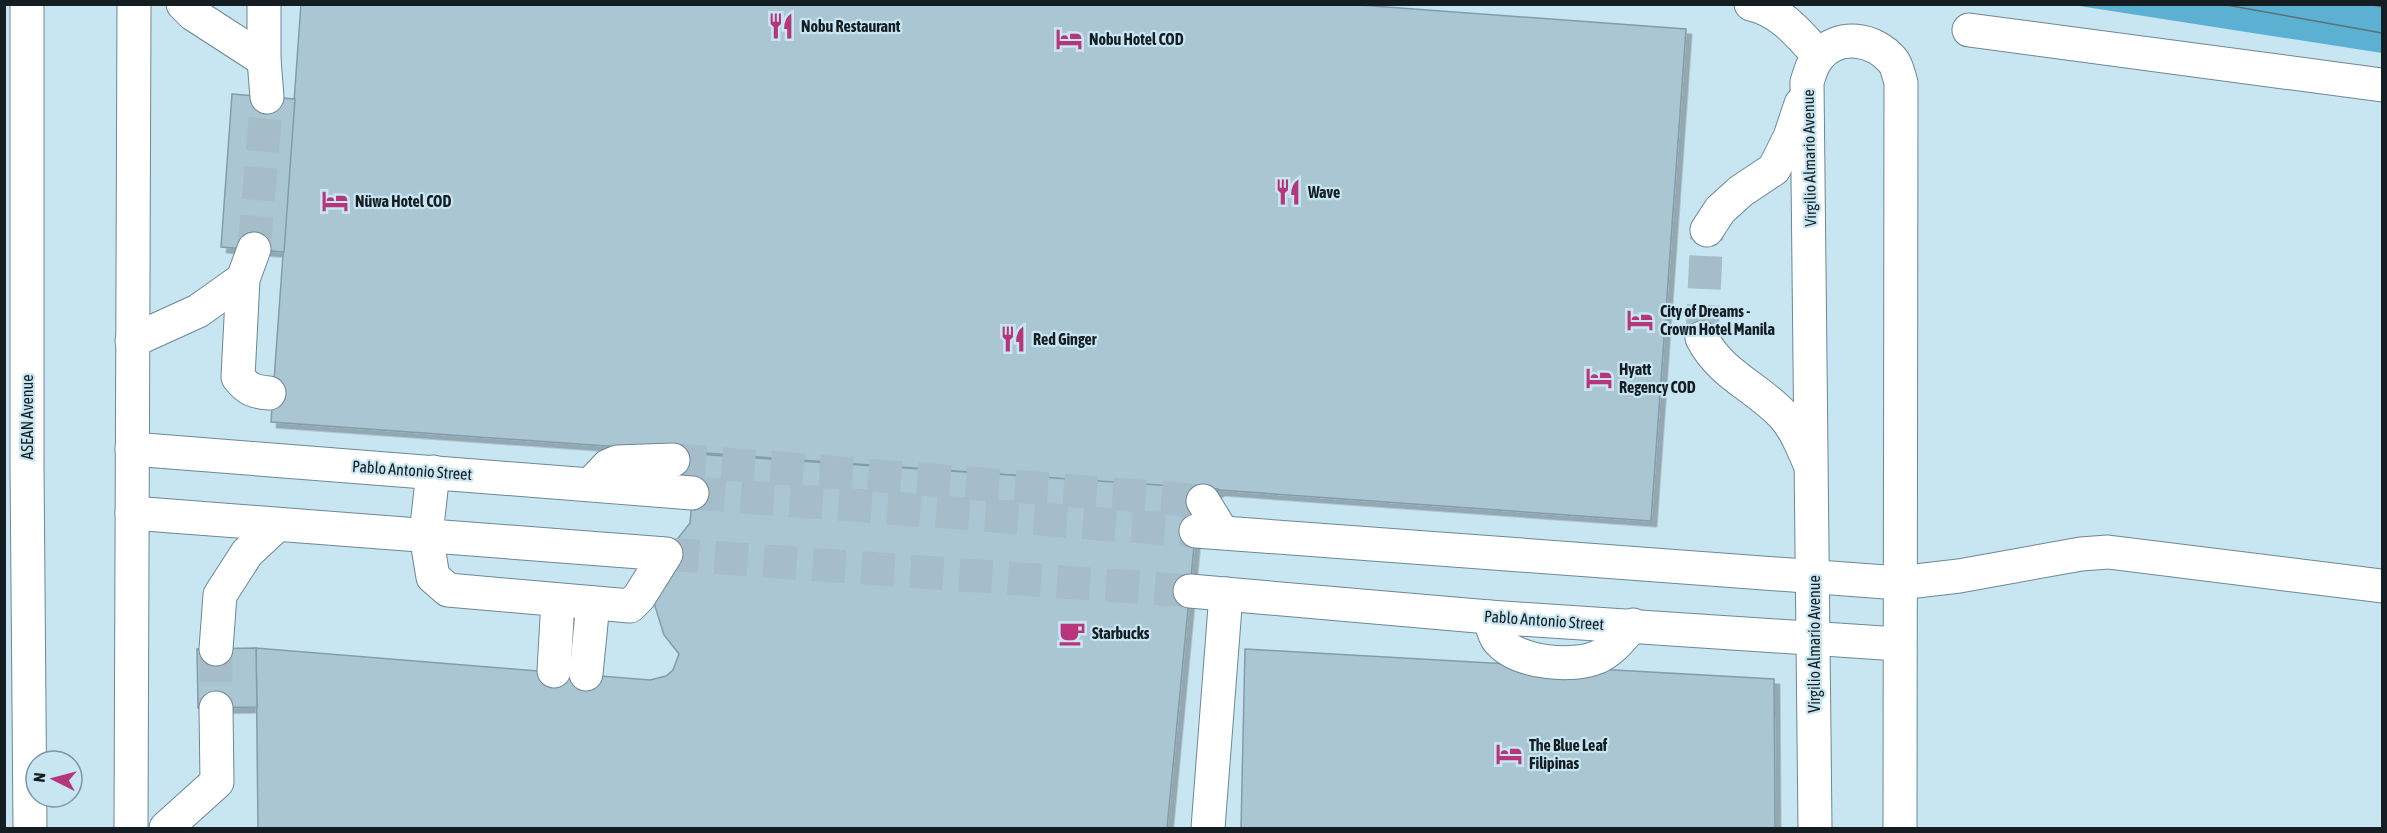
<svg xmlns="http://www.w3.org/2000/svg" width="2387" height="833" viewBox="0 0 2387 833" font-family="'Asap Condensed',sans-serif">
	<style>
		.water { fill: #5cb1d2 }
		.building { fill: #aac6d2; stroke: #829da9; stroke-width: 1.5; filter: url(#shadow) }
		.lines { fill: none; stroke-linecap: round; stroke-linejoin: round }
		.minor-tunnel { stroke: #a4bdc8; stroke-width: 33; stroke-dasharray: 33 16; stroke-linecap: butt }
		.minor-casing { stroke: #6d8793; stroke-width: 35 }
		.minor { stroke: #fff; stroke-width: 33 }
		.tram { stroke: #5d6f77; stroke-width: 1.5 }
		.labels { text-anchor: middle; stroke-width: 4.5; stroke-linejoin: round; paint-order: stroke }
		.poi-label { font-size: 16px; font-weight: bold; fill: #131d22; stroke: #c8e5f2; text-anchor: start }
		.street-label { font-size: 16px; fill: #131d22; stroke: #c8e5f2 }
	</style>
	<defs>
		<filter id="shadow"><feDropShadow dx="5.5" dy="5.5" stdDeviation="0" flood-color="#0004"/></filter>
	</defs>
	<rect width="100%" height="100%" fill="#c8e5f2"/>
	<!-- water -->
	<polygon class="water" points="2073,5 2382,5 2382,53"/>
	<!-- building -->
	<g class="building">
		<polygon points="301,4 1346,4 1686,29 1651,521 271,422"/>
		<polygon points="232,94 295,99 284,252 221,247"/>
		<polygon points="666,452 1218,489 1218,491 1210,494 1197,515 1167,828 258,828 256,648 650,680 666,676 673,670 679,654 664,635 654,603 671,547 690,523 694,480 688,463"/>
		<polygon points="256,648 257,707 198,708 197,649"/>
		<polygon points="1245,649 1774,679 1775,828 1241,828"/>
	</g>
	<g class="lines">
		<!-- minor-tunnel -->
		<g class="minor-tunnel">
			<polyline points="254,249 267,97"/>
			<polyline points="1702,338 1707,230"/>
			<polyline points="673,460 1203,501"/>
			<polyline points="692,493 1196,531"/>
			<polyline points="666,554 1190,591"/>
			<polyline points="216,649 216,708"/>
		</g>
		<!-- minor casing -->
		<g class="minor-casing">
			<g id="minor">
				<polyline points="27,4 27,464 30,828"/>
				<polyline points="183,4 193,14 264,60"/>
				<polyline points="264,4 264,60 267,97"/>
				<path d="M1751,4C1780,10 1800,35 1819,56"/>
				<polyline points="1969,30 2382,85"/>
				<polyline points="1707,230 1720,210 1741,191 1774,169 1790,137 1801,104"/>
				<path d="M254,249L243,279L238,377C247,389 254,392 269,393"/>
				<path d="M1702,338C1721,375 1756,386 1783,415C1796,429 1802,447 1810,464"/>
				<polyline points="132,341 198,311 243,279"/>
				<polyline points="132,449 692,493"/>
				<polyline points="591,484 608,466 617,462 673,460"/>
				<polyline points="1203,501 1222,532"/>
				<polyline points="132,513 666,554 639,597 630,606 448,590 433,577 426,535 433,472"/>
				<polyline points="1196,531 1899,583 1959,576 2081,554 2108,552 2382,586"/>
				<polyline points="1190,591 1489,617 1898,644"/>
				<path d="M1489,617C1492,624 1494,637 1500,642C1519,663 1573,668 1598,657C1613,650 1622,637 1633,625"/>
				<polyline points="216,649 220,595 247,553 277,525"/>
				<polyline points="554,671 558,600"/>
				<polyline points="586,674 593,603"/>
				<polyline points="131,828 134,4"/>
				<polyline points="166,828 217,782 216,708"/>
				<polyline points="1208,828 1226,594"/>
				<path d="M1815,828L1807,82C1810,73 1812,64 1819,56C1839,33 1874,38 1893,61C1897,66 1899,76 1901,83L1900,828"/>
			</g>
		</g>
		<!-- minor -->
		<use href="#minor" class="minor"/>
		<!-- tram -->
		<g class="tram">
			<polyline points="2221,4 2382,33"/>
			<polyline points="2369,4 2382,7"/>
		</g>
	</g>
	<!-- icons -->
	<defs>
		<g id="restaurant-bare" transform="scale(2.07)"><path d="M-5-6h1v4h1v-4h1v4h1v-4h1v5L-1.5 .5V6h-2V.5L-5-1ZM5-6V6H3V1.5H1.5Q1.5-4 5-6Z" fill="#b7357d" stroke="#c8e5f2" stroke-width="2.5" paint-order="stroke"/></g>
		<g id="hotel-bare" transform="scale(2.07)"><path d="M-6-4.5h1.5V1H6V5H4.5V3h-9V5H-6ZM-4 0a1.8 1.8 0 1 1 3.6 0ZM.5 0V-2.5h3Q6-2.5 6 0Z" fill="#b7357d" stroke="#c8e5f2" stroke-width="2.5" paint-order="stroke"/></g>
		<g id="cafe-bare" transform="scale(2.07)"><path d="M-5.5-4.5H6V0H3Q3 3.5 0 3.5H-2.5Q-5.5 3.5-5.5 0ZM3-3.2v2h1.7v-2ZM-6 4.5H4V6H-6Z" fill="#b7357d" stroke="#c8e5f2" stroke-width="2.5" paint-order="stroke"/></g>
	</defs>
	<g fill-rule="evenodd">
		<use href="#restaurant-bare" x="781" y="26"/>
		<use href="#hotel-bare" x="1069" y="39"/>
		<use href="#restaurant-bare" x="1288" y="192"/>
		<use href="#hotel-bare" x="335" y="201"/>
		<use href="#hotel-bare" x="1640" y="320"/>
		<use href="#restaurant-bare" x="1013" y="339"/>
		<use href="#hotel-bare" x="1599" y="378"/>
		<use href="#cafe-bare" x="1072" y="633"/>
		<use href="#hotel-bare" x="1509" y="754"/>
	</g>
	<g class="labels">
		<!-- poi labels -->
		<g class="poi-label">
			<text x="801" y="32">Nobu Restaurant</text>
			<text x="1089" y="45">Nobu Hotel COD</text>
			<text x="1308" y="198">Wave</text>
			<text x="355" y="207">Nüwa Hotel COD</text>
			<text x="1660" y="317">City of Dreams -<tspan x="1660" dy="18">Crown Hotel Manila</tspan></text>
			<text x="1033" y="345">Red Ginger</text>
			<text x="1619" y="375">Hyatt<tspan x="1619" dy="18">Regency COD</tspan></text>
			<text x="1092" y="639">Starbucks</text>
			<text x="1529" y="751">The Blue Leaf<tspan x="1529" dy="18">Filipinas</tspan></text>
		</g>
		<!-- street labels -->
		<g class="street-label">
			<text transform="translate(1809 158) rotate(-91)" y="6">Virgilio Almario Avenue</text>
			<text transform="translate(27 417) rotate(-90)" y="6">ASEAN Avenue</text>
			<text transform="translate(412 470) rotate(4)" y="6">Pablo Antonio Street</text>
			<text transform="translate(1544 620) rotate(4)" y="6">Pablo Antonio Street</text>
			<text transform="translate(1814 644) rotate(-90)" y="6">Virgilio Almario Avenue</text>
		</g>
	</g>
	<!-- border -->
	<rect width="2387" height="833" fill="none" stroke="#131d22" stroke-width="12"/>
	<!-- north arrow -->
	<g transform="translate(54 779) rotate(276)"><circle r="28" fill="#c8e5f2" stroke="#80959f" stroke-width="1.5"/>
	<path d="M0-4.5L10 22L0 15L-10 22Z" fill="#b7357d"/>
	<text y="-9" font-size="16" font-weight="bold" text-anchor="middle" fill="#131d22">N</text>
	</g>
</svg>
